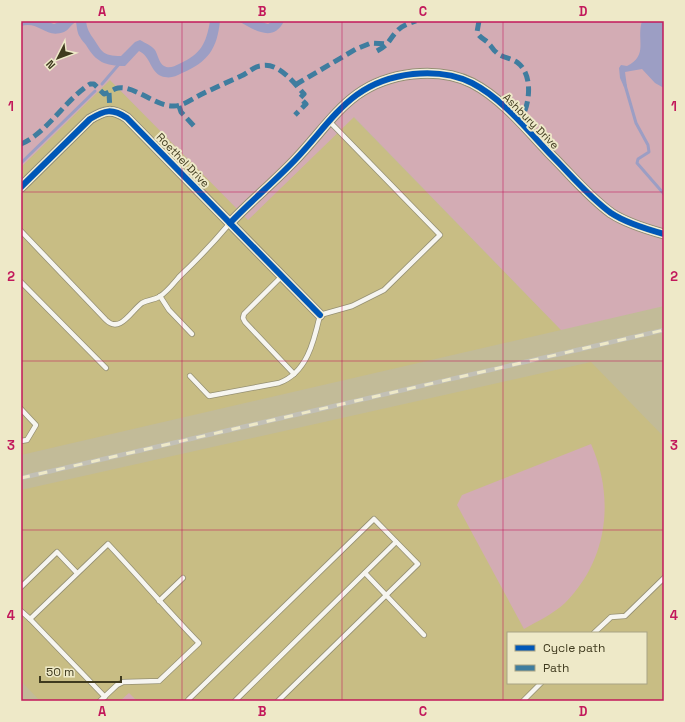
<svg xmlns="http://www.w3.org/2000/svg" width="685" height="722" viewBox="0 0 685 722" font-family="'Space Grotesk',sans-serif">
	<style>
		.built { fill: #c8bd84; fill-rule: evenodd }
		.green { fill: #d3acb4 }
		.water { fill: #9c9ec4 }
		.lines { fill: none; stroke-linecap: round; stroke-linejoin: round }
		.stream { stroke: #9c9ec4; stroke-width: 3 }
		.service-casing { stroke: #959073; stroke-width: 6 }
		.minor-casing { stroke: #959073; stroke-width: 11 }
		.service { stroke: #f6f5f0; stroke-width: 4.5 }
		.minor { stroke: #f6f5f0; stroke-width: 9 }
		.rail-casing { stroke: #c2c0b6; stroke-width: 4.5 }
		.rail { stroke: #eee9c8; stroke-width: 3; stroke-dasharray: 9; stroke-linecap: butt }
		.quiet { stroke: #3f7d9f; stroke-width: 5; stroke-dasharray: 10 5; stroke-linecap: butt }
		.cycleway-casing { stroke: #eee9c8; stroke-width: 8 }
		.cycleway { stroke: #0057b8; stroke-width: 6 }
		.grid { fill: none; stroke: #c2185b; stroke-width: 1; stroke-opacity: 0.55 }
		.labels { text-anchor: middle; stroke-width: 4; stroke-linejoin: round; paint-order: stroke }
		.street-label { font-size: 11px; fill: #3f3a1e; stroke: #eee9c8 }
		.neatline { fill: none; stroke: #c2185b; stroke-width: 1.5 }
		.grid-label { font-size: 13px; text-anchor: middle; font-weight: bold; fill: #c2185b }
	</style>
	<rect width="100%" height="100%" fill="#c2bb98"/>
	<!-- built -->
	<g class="built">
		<polygon points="110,80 248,220 353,117 561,330 21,455 21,167"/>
		<path d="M591,362L664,437V701H40L21,681V490ZM508,633H646V683H508Z"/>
	</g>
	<!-- green -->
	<g class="green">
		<polygon points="21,21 664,21 664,306 561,330 354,117 248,220 110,80 21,167"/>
		<path d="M591,444C615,498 608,560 565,603C553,614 538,621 524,629L457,505L462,495Z"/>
		<polygon points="129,693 137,701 120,701"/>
	</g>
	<!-- water -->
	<g class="water">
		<path d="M21,21H46L54,24L62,21H86C87,29 89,32 93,38C102,51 102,56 121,56L135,42L140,40C145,43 151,45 155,50C158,55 159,63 164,66C169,69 175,66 179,64C201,54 206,44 210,21H220C217,49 208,62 182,73C175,77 169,79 161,76C150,71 151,57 139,51L125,66C105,66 96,62 86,45C84,42 81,40 80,37C77,33 77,27 76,22C71,24 69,30 64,32C45,39 40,21 21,26Z"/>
		<path d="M238,21H258L268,24L273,21H284C273,44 253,29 238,21Z"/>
		<path d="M642,21H664V88L655,83L642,69L625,72L627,87H624L620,78L619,68L621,65L627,66C649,55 636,40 642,21Z"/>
	</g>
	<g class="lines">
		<!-- stream -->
		<g class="stream">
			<polyline points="102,84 120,63"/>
			<polyline points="625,85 636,123 648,145 649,152 638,159 637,163 664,194"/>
			<polyline points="21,163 95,91"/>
		</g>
		<!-- service casing -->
		<g class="service-casing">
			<g id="service">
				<path d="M21,231L106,320C120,334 131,311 142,303C147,300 154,300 159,297C167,292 173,284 179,277C197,260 214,242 230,223"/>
				<polyline points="282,276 244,314 243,318 245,322 294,374"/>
				<polyline points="21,282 106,368"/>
				<polyline points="160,296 169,310 192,334"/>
				<path d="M190,376L209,396L279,383C307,373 314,341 320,315L352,306L384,290L440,235L329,121"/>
				<polyline points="21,409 36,425 27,440 21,441"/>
				<polyline points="365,573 424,635"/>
				<polyline points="21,587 57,552 77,573"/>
				<polyline points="159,601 183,578"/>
				<path d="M21,611L30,619L108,544C139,577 168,611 199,643L159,681L123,682L117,685L100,701"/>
				<polyline points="30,619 105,697"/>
				<polyline points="594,633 611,617 625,616 664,578"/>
				<polyline points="189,701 188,700 374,519 418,564 278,701"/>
				<polyline points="235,701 396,542"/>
				<polyline points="523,701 541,683"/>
			</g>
		</g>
		<!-- minor casing -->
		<g class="minor-casing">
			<g id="minor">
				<path d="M21,187L90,119C105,110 112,108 127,118L320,315"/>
				<path d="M230,223C251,201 274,182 295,160C334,119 351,81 413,74C433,72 454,74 472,83C503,99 528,131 552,156C571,175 589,197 611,213C626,223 646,229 664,234"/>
			</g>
		</g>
		<!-- service -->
		<use href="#service" class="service"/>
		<!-- minor -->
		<use href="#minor" class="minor"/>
		<!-- rail casing -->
		<g class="rail-casing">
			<polyline id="rail" points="21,478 664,330"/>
		</g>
		<!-- rail -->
		<use href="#rail" class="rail"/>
		<!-- quiet -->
		<g class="quiet">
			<path d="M479,21L477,32C480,39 486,39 490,45C492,47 493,50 496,52C502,58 512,58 518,63C532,74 530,99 524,113"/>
			<path d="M377,51C390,44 389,39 398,30C403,25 410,23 416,21"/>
			<polyline points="295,85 356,49 371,43 388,44"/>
			<polyline points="109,93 110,111"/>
			<polyline points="179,106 181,112 194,126"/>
			<path d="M21,144C47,133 65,100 90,84H94L104,94C109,93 113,89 118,88C133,85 156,106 172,106C182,107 192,99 200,95C214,88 228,82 241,76C248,73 253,67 260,66C278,61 293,82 304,94L300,98L306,104L295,115"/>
		</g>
		<!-- cycleway casing -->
		<g class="cycleway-casing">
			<g id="cycleway">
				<path d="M21,187L90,119C105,110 112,108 127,118L320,315"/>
				<path d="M230,223C251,201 274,182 295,160C334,119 351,81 413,74C433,72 454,74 472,83C503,99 528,131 552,156C571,175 589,197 611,213C626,223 646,229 664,234"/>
			</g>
		</g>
		<!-- cycleway -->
		<use href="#cycleway" class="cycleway"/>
	</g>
	<!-- grid -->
	<path class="grid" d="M182,21V701M342,21V701M503,21V701M21,192H664M21,361H664M21,530H664"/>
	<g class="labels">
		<!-- street labels -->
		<g class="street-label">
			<text transform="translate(531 121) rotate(45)" y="4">Ashbury Drive</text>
			<text transform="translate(183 160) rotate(46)" y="4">Roethel Drive</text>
		</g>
	</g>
	<!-- border -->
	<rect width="685" height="722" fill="none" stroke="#eee9c8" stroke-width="44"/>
	<!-- legend -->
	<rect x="507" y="632" width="140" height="52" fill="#eee9c8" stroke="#a8a384"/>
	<rect x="515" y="645" width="20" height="6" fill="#0057b8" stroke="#a8a384"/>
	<text x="543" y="652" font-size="12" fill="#3f3a1e">Cycle path</text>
	<rect x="515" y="665" width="20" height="6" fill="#3f7d9f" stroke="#a8a384"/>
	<text x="543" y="672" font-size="12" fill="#3f3a1e">Path</text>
	<!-- north arrow -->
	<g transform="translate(58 58) rotate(228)" stroke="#eee9c8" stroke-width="3" paint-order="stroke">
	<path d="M0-3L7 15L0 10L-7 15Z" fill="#3f3a1e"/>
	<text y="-6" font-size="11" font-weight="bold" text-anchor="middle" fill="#3f3a1e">N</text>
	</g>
	<!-- scale -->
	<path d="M40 676v6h81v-6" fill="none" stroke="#3f3a1e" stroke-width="2"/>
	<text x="46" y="676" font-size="12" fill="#3f3a1e" stroke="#eee9c8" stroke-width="3" paint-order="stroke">50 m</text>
	<rect x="22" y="22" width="641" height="678" class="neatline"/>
	<g class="grid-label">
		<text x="102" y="16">A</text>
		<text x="262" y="16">B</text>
		<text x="423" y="16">C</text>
		<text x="583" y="16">D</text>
		<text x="11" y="111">1</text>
		<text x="674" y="111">1</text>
		<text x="11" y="281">2</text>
		<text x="674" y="281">2</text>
		<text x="11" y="450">3</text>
		<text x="674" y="450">3</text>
		<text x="11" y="620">4</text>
		<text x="674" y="620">4</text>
		<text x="102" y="716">A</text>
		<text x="262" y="716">B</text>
		<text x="423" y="716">C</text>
		<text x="583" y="716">D</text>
	</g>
</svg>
